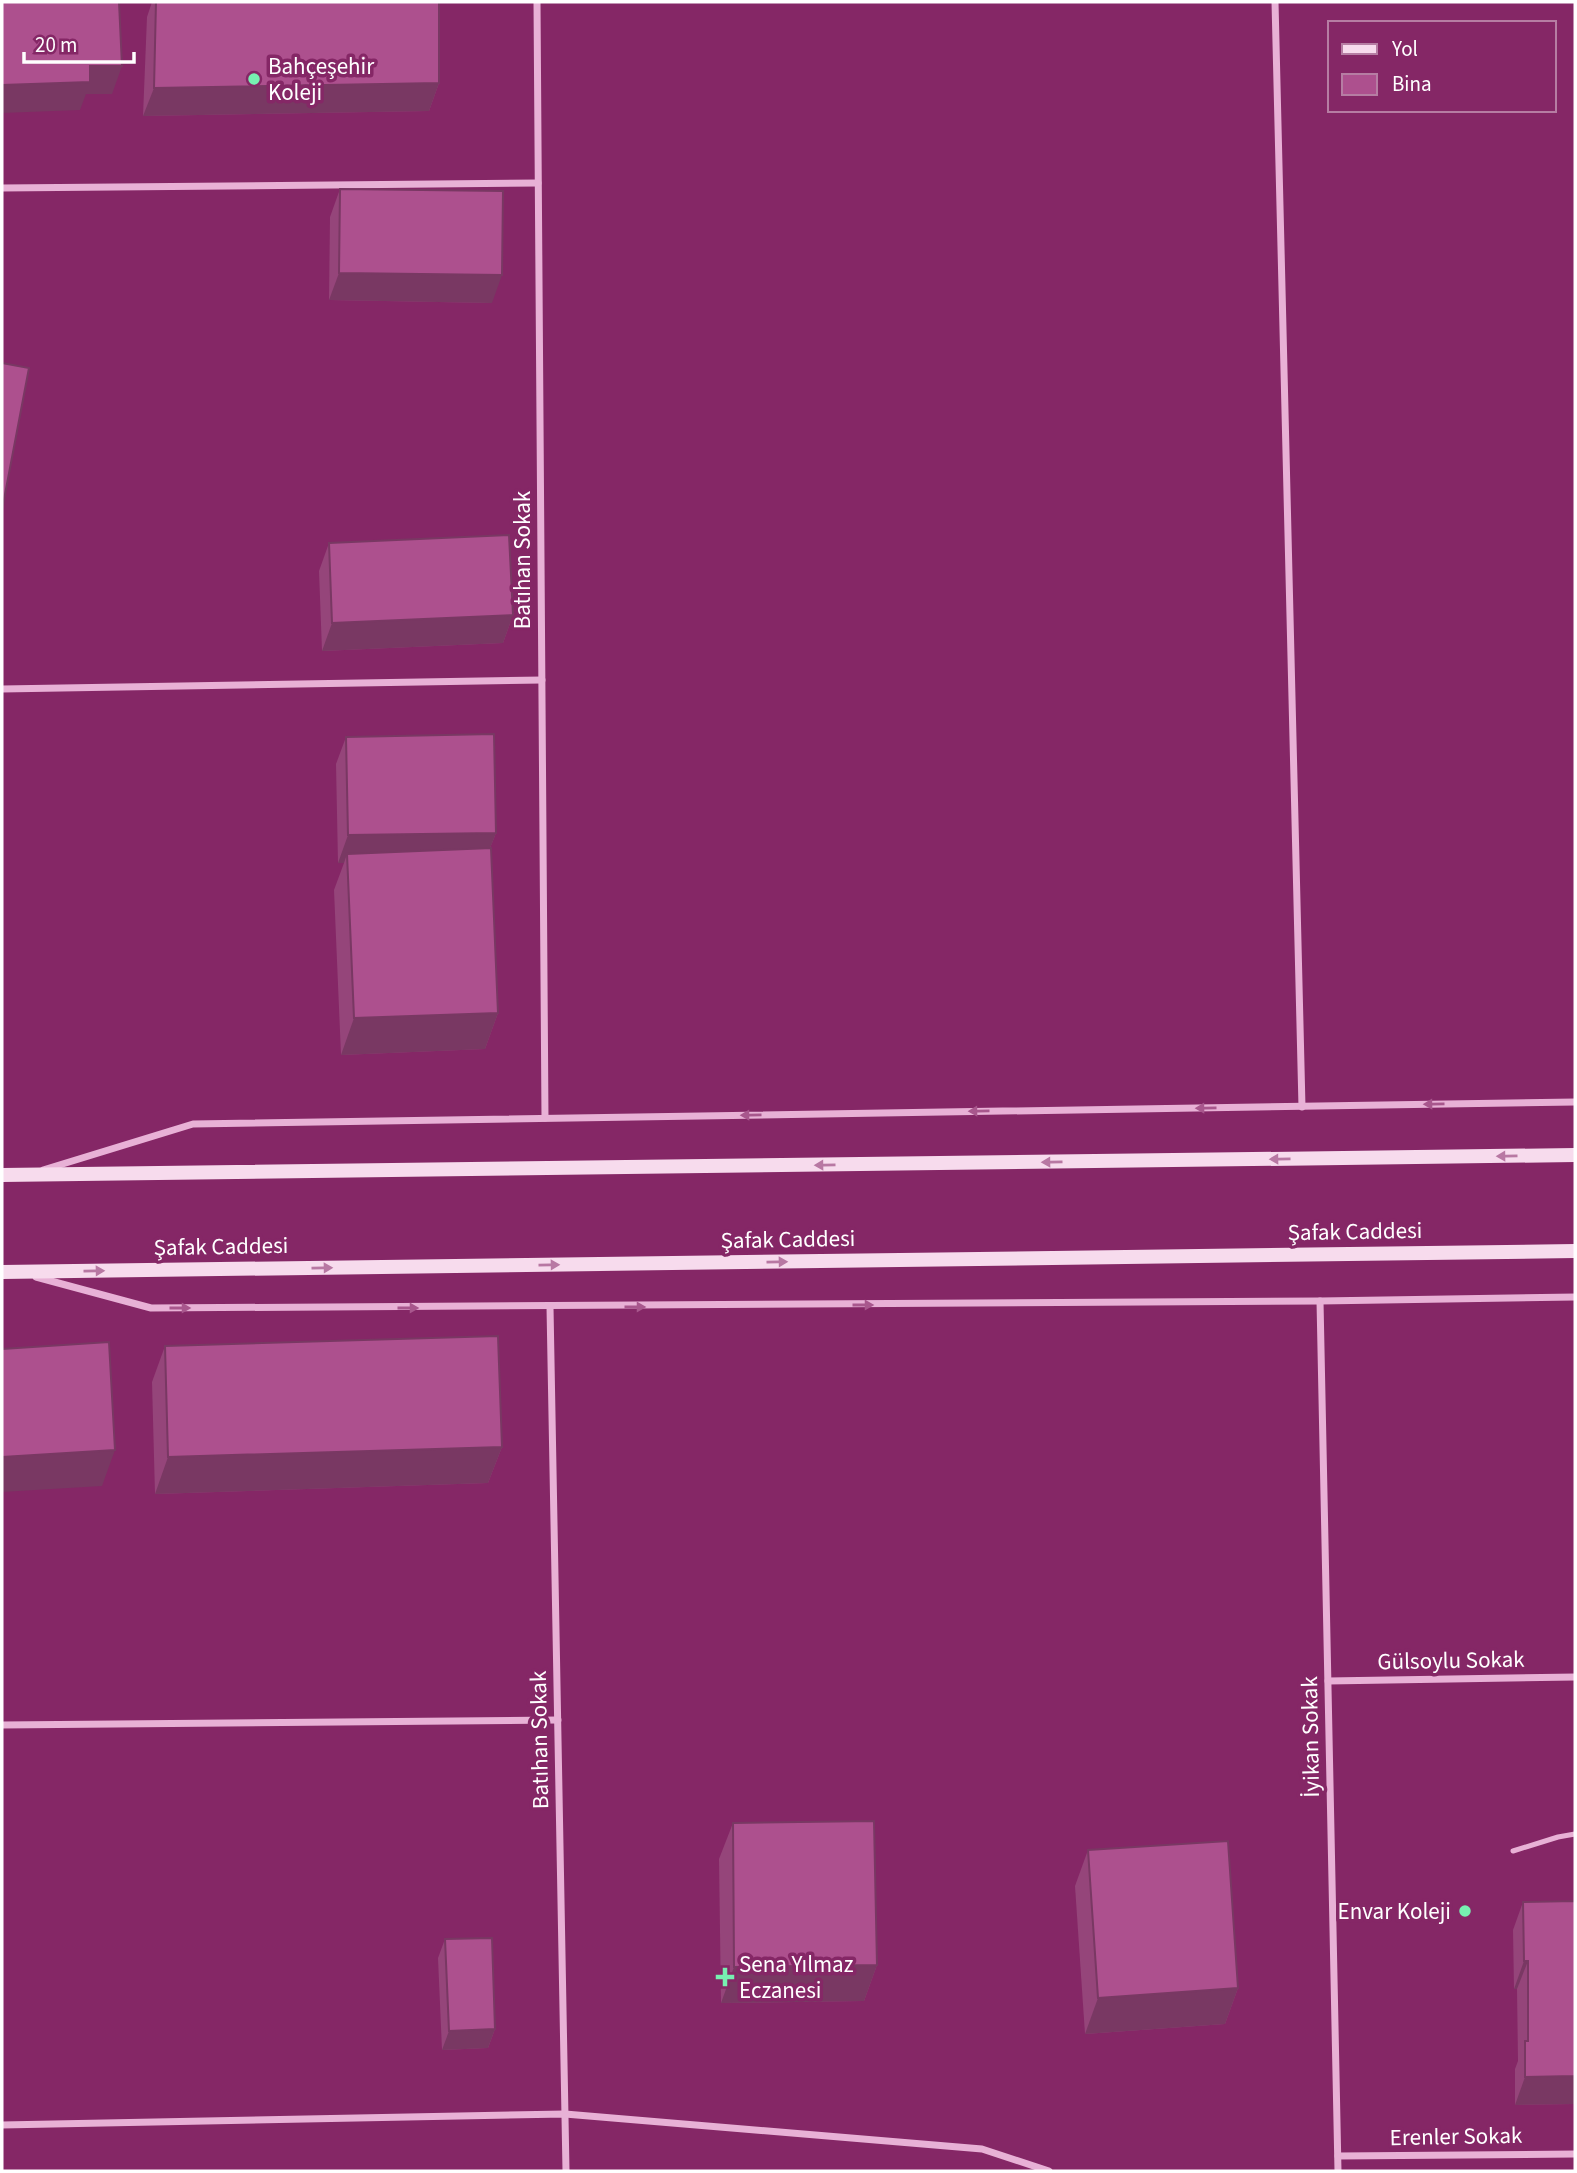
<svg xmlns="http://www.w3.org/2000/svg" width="1577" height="2173" viewBox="0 0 1577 2173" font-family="'Source Sans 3',sans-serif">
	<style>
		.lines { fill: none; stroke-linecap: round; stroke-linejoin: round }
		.service { stroke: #e8b1d6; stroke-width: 5 }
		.minor { stroke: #e8b1d6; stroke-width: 7 }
		.secondary { stroke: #f7dbed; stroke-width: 14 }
		.wall { fill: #95457a }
		.shaded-wall { fill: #793863 }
		.building { fill: #ad508e; stroke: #793863; stroke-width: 2 }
		.oneway { fill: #a8578d }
		.oneway2 { fill: #b878a3 }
		.poi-dot { fill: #77f0b1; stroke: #852766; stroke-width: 2.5 }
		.labels { text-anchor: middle; stroke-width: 7; stroke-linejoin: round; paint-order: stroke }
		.poi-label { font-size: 23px; fill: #fff; stroke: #852766; text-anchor: start }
		.street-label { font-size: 23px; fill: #fff; stroke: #852766 }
	</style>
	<rect width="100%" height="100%" fill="#852766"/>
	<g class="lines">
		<!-- service -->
		<polyline class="service" points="1513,1851 1558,1837 1575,1834"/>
		<!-- minor -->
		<g class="minor">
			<polyline points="537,2 545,1118"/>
			<polyline points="1275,2 1302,1107"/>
			<polyline points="2,188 538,183"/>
			<polyline points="2,689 542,680"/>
			<polyline points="43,1170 193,1124 1575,1102"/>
			<polyline points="36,1277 151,1308 1320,1301 1575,1297"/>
			<polyline points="1320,1301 1338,2171"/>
			<polyline points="550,1307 566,2171"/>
			<polyline points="1328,1681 1575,1677"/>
			<polyline points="2,1725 558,1720"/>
			<polyline points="2,2125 565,2114 982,2149 1049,2171"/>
			<polyline points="1338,2156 1575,2154"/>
		</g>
		<!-- secondary -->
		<g class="secondary">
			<polyline points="2,1175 1575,1155"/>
			<polyline points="2,1272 1575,1251"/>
		</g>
	</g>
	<!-- wall -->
	<g class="wall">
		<polygon points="152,2 439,2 439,83 429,111 143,116 147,17"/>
		<polygon points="340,189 492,303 329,300 330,217"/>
		<polygon points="329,543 513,615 503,643 322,651 319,571"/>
		<polygon points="346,737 496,833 490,848 498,1013 485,1049 341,1055 334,890 344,863 338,863 336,764"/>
		<polygon points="165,1346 502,1447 488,1483 155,1494 152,1382"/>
		<polygon points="733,1823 877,1965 864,2001 721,2003 719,1859"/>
		<polygon points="1088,1850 1238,1988 1225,2024 1085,2034 1075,1886"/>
		<polygon points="1523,1902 1575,2104 1515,2105 1515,2069 1518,2061 1517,1989 1514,1989 1513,1930"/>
		<polygon points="445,1939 495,2029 488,2048 442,2050 438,1958"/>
	</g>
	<!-- shaded-wall -->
	<g class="shaded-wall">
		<polygon points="90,66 122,66 112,94 86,94 80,110 2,113 2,85"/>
		<polygon points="439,83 429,111 143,116 154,88"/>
		<polygon points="339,273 502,275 492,303 329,300"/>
		<polygon points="513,615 503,643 322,651 332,623"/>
		<polygon points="496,833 485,861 347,854 344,863 338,863 348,835"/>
		<polygon points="498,1013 485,1049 341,1055 354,1018"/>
		<polygon points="502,1447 488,1483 155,1494 168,1457"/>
		<polygon points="115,1450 102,1486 2,1492 2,1457"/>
		<polygon points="1524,1961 1528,1961 1517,1989 1514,1989"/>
		<polygon points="877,1965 864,2001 721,2003 734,1967"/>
		<polygon points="1238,1988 1225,2024 1085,2034 1098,1998"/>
		<polygon points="495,2029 488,2048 442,2050 449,2031"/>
		<polygon points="1575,2076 1575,2104 1515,2105 1525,2077"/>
	</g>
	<!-- building -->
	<g class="building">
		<polygon points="2,2 119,2 122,66 90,66 90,82 2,85"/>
		<polygon points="156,2 439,2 439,83 154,88"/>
		<polygon points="340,189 503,191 502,275 339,273"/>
		<polygon points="2,363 29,368 2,510"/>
		<polygon points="509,535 513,615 332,623 329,543"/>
		<polygon points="494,734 496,833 348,835 346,737"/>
		<polygon points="491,848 498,1013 354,1018 347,854"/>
		<polygon points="498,1336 502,1447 168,1457 165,1346"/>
		<polygon points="109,1342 115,1450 2,1457 2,1349"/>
		<polygon points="874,1821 877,1965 734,1967 733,1823"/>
		<polygon points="1228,1841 1238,1988 1098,1998 1088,1850"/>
		<polygon points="1575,1901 1575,2076 1525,2077 1525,2041 1528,2041 1528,1961 1524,1961 1523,1902"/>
		<polygon points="492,1938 495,2029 449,2031 445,1939"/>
	</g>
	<!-- one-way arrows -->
	<defs><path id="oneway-solid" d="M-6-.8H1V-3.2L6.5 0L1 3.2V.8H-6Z" transform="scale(1.75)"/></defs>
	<g class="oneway">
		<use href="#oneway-solid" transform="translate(1434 1104) rotate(179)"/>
		<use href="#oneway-solid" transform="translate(1206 1108) rotate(179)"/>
		<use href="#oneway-solid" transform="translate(979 1111) rotate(179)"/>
		<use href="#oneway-solid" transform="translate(751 1115) rotate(179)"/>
		<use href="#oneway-solid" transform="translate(863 1305)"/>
		<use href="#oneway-solid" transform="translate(635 1307)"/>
		<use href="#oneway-solid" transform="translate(180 1308)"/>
		<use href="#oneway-solid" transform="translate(408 1308)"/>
	</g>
	<g class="oneway2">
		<use href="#oneway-solid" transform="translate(1507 1156) rotate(179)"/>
		<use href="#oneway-solid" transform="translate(1280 1159) rotate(179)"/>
		<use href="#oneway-solid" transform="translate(1052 1162) rotate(179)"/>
		<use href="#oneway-solid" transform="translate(825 1165) rotate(179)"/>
		<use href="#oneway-solid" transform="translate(777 1262) rotate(-1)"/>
		<use href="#oneway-solid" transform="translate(549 1265) rotate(-1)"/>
		<use href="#oneway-solid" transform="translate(322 1268) rotate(-1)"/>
		<use href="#oneway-solid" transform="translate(94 1271) rotate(-1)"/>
	</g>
	<!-- markers -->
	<g class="poi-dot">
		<circle cx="254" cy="79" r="7"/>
		<circle cx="1465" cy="1911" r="7"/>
		<path d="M721.5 1966.5h7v7h7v7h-7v7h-7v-7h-7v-7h7z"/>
	</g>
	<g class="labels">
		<!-- poi labels -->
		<g class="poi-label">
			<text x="268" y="74">Bahçeşehir<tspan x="268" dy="26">Koleji</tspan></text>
			<text x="1451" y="1919" text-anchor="end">Envar Koleji</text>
			<text x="739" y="1972">Sena Yılmaz<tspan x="739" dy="26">Eczanesi</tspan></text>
		</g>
		<!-- street labels -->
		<g class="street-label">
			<text transform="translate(522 560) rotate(-90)" y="8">Batıhan Sokak</text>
			<text transform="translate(1355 1231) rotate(-1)" y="8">Şafak Caddesi</text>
			<text transform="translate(788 1239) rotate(-1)" y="8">Şafak Caddesi</text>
			<text transform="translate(221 1246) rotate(-1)" y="8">Şafak Caddesi</text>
			<text transform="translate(1451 1660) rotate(-1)" y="8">Gülsoylu Sokak</text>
			<text transform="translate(1310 1737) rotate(-91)" y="8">İyikan Sokak</text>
			<text transform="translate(539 1740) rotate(-91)" y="8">Batıhan Sokak</text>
			<text transform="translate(1456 2136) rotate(-1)" y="8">Erenler Sokak</text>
		</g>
	</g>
	<!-- border -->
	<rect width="1577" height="2173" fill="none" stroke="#ffffff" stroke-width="7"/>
	<!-- legend -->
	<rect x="1328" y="21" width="228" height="91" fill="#852766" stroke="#b67da3" stroke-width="2"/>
	<rect x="1342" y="44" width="35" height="10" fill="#f7dbed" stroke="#b67da3" stroke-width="2"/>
	<text x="1392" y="56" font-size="21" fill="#ffffff">Yol</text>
	<rect x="1342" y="74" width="35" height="21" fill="#ad508e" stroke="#b67da3" stroke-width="2"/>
	<text x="1392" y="91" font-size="21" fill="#ffffff">Bina</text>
	<!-- scale -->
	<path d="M24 52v10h110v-10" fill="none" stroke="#ffffff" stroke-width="3.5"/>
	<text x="35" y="52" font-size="21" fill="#ffffff" stroke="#852766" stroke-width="5" paint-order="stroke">20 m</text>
</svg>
